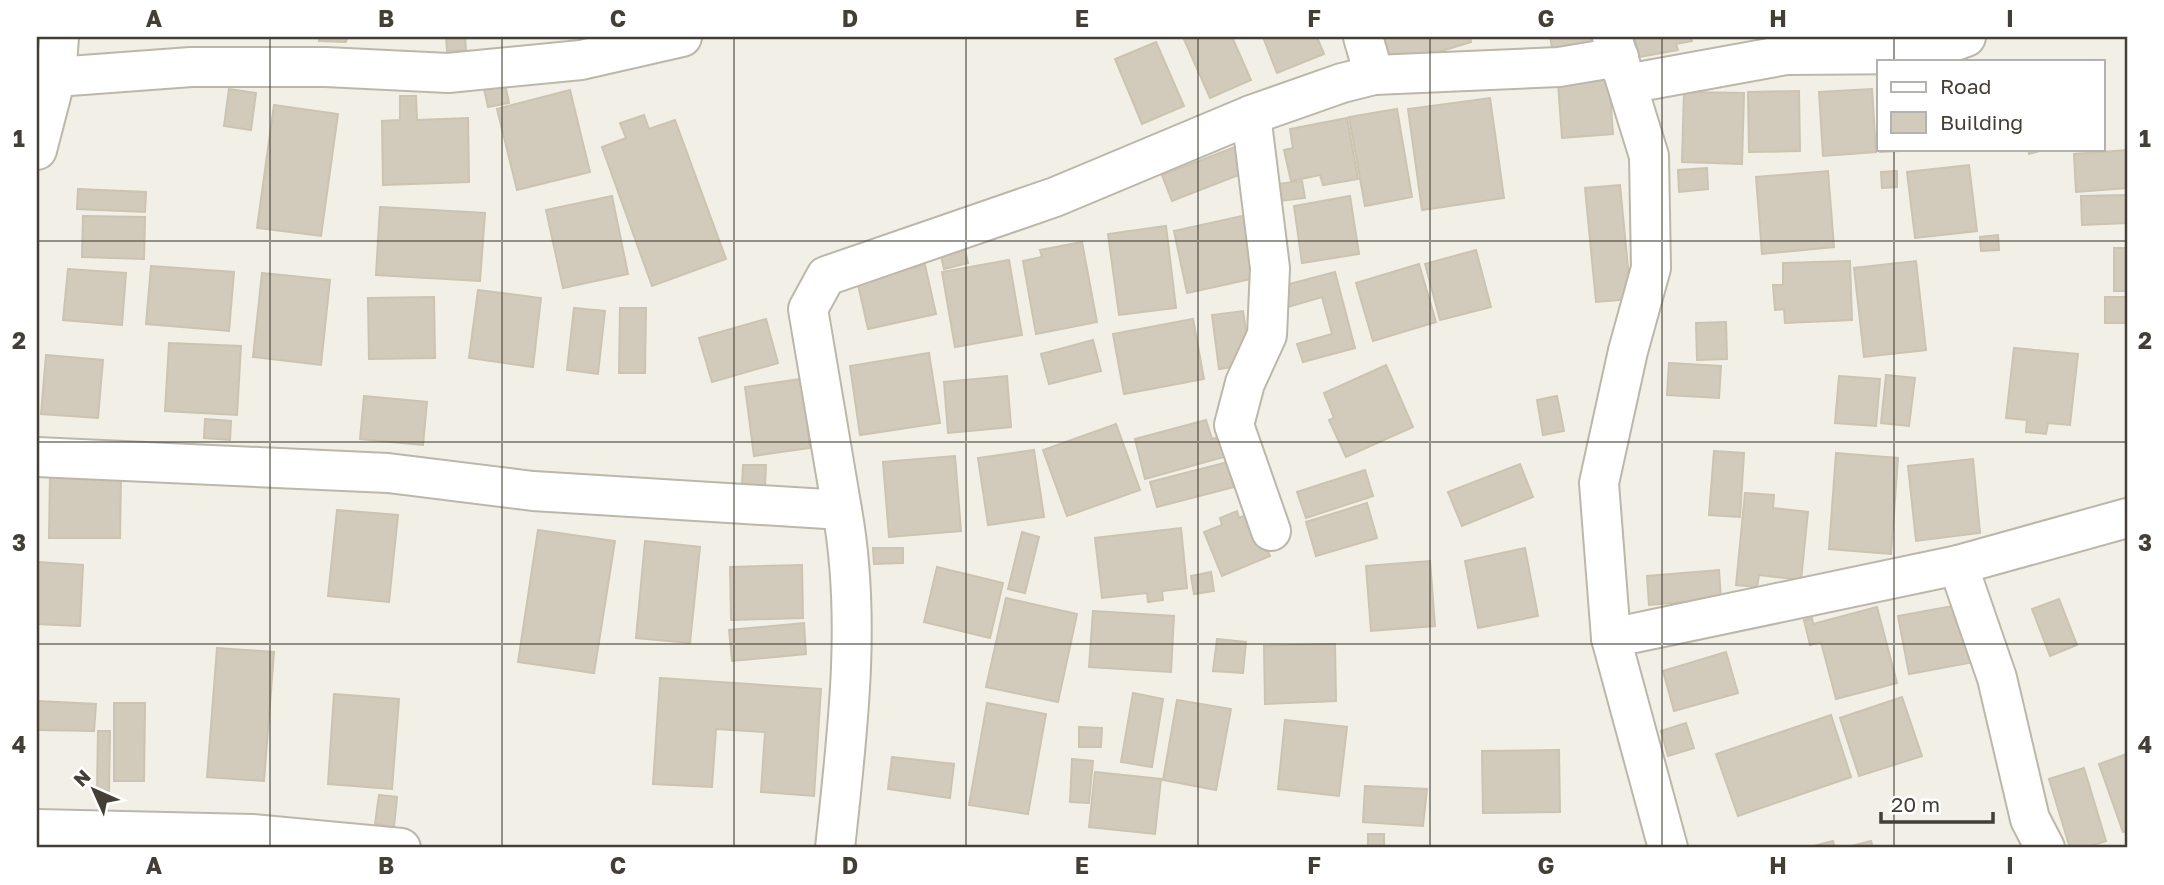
<svg xmlns="http://www.w3.org/2000/svg" width="2164" height="885" viewBox="0 0 2164 885" font-family="'Golos Text',sans-serif">
	<style>
		.building { fill: #d2cbbc; stroke: #ccc3b0; stroke-width: 2 }
		.lines { fill: none; stroke-linecap: round; stroke-linejoin: round }
		.minor-casing { stroke: #bcb7a9; stroke-width: 42 }
		.minor { stroke: #fff; stroke-width: 38 }
		.grid { fill: none; stroke: #443f36; stroke-width: 2; stroke-opacity: 0.55 }
		.neatline { fill: none; stroke: #443f36; stroke-width: 2.5 }
		.grid-label { font-size: 23px; text-anchor: middle; font-weight: bold; fill: #443f36 }
	</style>
	<rect width="100%" height="100%" fill="#f1efe6"/>
	<!-- building -->
	<g class="building">
		<polygon points="319,37 347,37 346,42 319,41"/>
		<polygon points="446,37 465,37 466,50 447,51"/>
		<polygon points="1183,37 1232,37 1251,80 1210,98"/>
		<polygon points="1263,37 1317,37 1324,54 1277,73"/>
		<polygon points="1384,37 1470,37 1471,42 1392,66"/>
		<polygon points="1550,37 1596,37 1598,50 1554,57"/>
		<polygon points="1635,37 1691,37 1692,41 1676,44 1678,50 1639,57"/>
		<polygon points="1156,42 1184,106 1142,124 1115,59"/>
		<polygon points="1609,79 1613,134 1562,138 1558,83"/>
		<polygon points="505,84 509,103 488,107 484,89"/>
		<polygon points="229,89 256,93 251,130 224,126"/>
		<polygon points="1872,89 1876,152 1823,156 1819,92"/>
		<polygon points="570,90 590,172 517,190 497,109"/>
		<polygon points="1799,91 1800,151 1749,152 1748,92"/>
		<polygon points="1684,92 1744,93 1742,164 1682,162"/>
		<polygon points="400,96 416,96 417,120 468,118 469,182 383,185 382,121 400,120"/>
		<polygon points="1490,98 1504,198 1422,210 1408,109"/>
		<polygon points="274,105 338,114 321,236 257,228"/>
		<polygon points="1397,109 1412,197 1365,206 1349,117"/>
		<polygon points="644,115 649,129 675,120 726,259 652,286 602,147 626,138 620,123"/>
		<polygon points="1347,118 1358,179 1323,185 1320,175 1291,181 1284,150 1293,148 1290,129"/>
		<polygon points="1235,147 1244,173 1172,201 1162,175"/>
		<polygon points="1880,149 1899,149 1899,151 1880,152"/>
		<polygon points="2028,149 2046,149 2029,154"/>
		<polygon points="2127,150 2127,188 2076,192 2074,154"/>
		<polygon points="1969,165 1977,231 1915,238 1907,172"/>
		<polygon points="1707,168 1708,189 1679,192 1678,170"/>
		<polygon points="1828,171 1834,247 1762,254 1756,177"/>
		<polygon points="1897,171 1897,187 1882,188 1881,172"/>
		<polygon points="1302,181 1305,198 1280,201 1277,184"/>
		<polygon points="1620,185 1631,299 1596,302 1585,188"/>
		<polygon points="78,189 146,192 145,212 77,209"/>
		<polygon points="2127,195 2127,223 2082,225 2081,196"/>
		<polygon points="612,196 628,274 563,288 546,210"/>
		<polygon points="1350,196 1359,254 1302,263 1294,206"/>
		<polygon points="380,207 485,213 480,281 376,275"/>
		<polygon points="1247,215 1260,277 1187,293 1174,231"/>
		<polygon points="83,216 145,217 144,259 82,257"/>
		<polygon points="1166,226 1176,308 1119,315 1108,234"/>
		<polygon points="1998,235 1999,250 1981,251 1980,237"/>
		<polygon points="1082,242 1097,322 1036,334 1023,261 1042,257 1040,250"/>
		<rect x="2114" y="248" width="13" height="43"/>
		<polygon points="965,250 968,263 944,269 941,256"/>
		<polygon points="1476,250 1491,307 1440,320 1425,264"/>
		<polygon points="1009,260 1022,335 955,347 942,272"/>
		<polygon points="1850,261 1852,320 1785,323 1784,309 1775,310 1773,285 1783,285 1783,263"/>
		<polygon points="1916,261 1926,350 1864,357 1854,268"/>
		<polygon points="1419,264 1436,322 1373,341 1356,283"/>
		<polygon points="925,265 936,314 868,329 857,280"/>
		<polygon points="151,266 234,272 229,331 146,324"/>
		<polygon points="68,269 126,273 122,325 63,320"/>
		<polygon points="1335,272 1355,348 1303,362 1297,344 1332,334 1322,297 1288,307 1282,286"/>
		<polygon points="262,273 330,280 321,365 253,357"/>
		<polygon points="478,290 541,298 533,367 469,358"/>
		<polygon points="434,297 435,358 369,359 368,298"/>
		<rect x="2105" y="297" width="22" height="26"/>
		<polygon points="574,308 605,311 598,374 567,370"/>
		<polygon points="620,308 646,308 645,373 619,373"/>
		<polygon points="1243,311 1251,364 1219,369 1212,315"/>
		<polygon points="766,319 778,363 712,382 699,338"/>
		<polygon points="1193,319 1204,379 1124,394 1113,334"/>
		<polygon points="1726,322 1727,359 1697,360 1696,323"/>
		<polygon points="1093,340 1101,371 1049,384 1041,354"/>
		<polygon points="169,343 241,346 237,415 165,411"/>
		<polygon points="2014,348 2078,354 2070,425 2048,423 2046,434 2026,432 2027,420 2006,418"/>
		<polygon points="929,353 940,423 860,435 850,366"/>
		<polygon points="46,355 103,360 98,418 41,414"/>
		<polygon points="1669,363 1721,366 1719,398 1667,395"/>
		<polygon points="1386,365 1413,427 1346,457 1329,420 1334,418 1324,393"/>
		<polygon points="1886,375 1915,378 1909,426 1881,423"/>
		<polygon points="1007,376 1011,427 948,433 944,382"/>
		<polygon points="1839,376 1880,379 1876,426 1835,423"/>
		<polygon points="801,379 810,448 754,456 745,387"/>
		<polygon points="364,396 427,402 423,445 360,439"/>
		<polygon points="1557,396 1564,431 1543,435 1537,400"/>
		<polygon points="205,419 231,421 230,440 204,438"/>
		<polygon points="1206,420 1212,439 1222,436 1227,456 1145,479 1135,439"/>
		<polygon points="1116,424 1140,490 1067,516 1043,450"/>
		<polygon points="1034,450 1044,517 988,525 978,458"/>
		<polygon points="1714,451 1744,453 1740,517 1709,515"/>
		<polygon points="1836,453 1898,458 1891,554 1829,549"/>
		<polygon points="955,456 961,531 889,537 883,462"/>
		<polygon points="1973,459 1980,533 1916,541 1908,466"/>
		<polygon points="1228,462 1234,487 1157,507 1150,482"/>
		<polygon points="1520,464 1533,497 1462,526 1448,492"/>
		<polygon points="743,465 766,465 765,486 742,486"/>
		<polygon points="1365,470 1373,496 1306,518 1297,492"/>
		<polygon points="50,475 121,476 120,538 49,538"/>
		<polygon points="1745,493 1774,495 1773,508 1808,512 1801,580 1759,575 1757,587 1736,585"/>
		<polygon points="1367,503 1377,538 1316,556 1306,522"/>
		<polygon points="337,510 398,515 389,602 328,596"/>
		<polygon points="1237,511 1239,518 1252,512 1270,556 1222,576 1204,532 1222,525 1220,518"/>
		<polygon points="1181,528 1187,588 1162,591 1163,600 1148,602 1147,593 1102,598 1095,538"/>
		<polygon points="538,530 615,541 594,673 518,662"/>
		<polygon points="1022,532 1039,537 1025,593 1008,589"/>
		<polygon points="645,541 700,547 690,643 636,638"/>
		<polygon points="873,548 903,548 903,563 874,564"/>
		<polygon points="1525,548 1538,616 1478,628 1465,561"/>
		<polygon points="1430,561 1435,626 1371,631 1366,566"/>
		<polygon points="37,562 83,565 80,626 37,624"/>
		<polygon points="802,565 803,618 731,620 730,567"/>
		<polygon points="937,567 1003,583 990,638 924,622"/>
		<polygon points="1719,570 1721,599 1649,605 1647,576"/>
		<polygon points="1211,572 1214,591 1194,594 1191,576"/>
		<polygon points="1006,598 1077,614 1058,702 986,687"/>
		<polygon points="2059,599 2077,645 2050,656 2032,609"/>
		<polygon points="1964,604 1974,662 1909,674 1898,616"/>
		<polygon points="1877,607 1897,683 1836,699 1821,642 1810,645 1804,620 1812,618 1813,624"/>
		<polygon points="1093,611 1174,616 1171,672 1089,667"/>
		<polygon points="804,623 806,654 732,661 729,630"/>
		<polygon points="1217,639 1246,642 1243,673 1213,671"/>
		<polygon points="1335,644 1336,701 1265,704 1264,646"/>
		<polygon points="217,648 274,652 264,781 207,777"/>
		<polygon points="1726,652 1738,693 1674,711 1663,671"/>
		<polygon points="660,678 821,689 814,796 761,792 765,732 716,729 712,787 653,784"/>
		<polygon points="1133,693 1163,699 1152,767 1121,762"/>
		<polygon points="334,694 399,699 392,789 328,784"/>
		<polygon points="1902,697 1922,756 1859,776 1840,718"/>
		<polygon points="1177,700 1231,709 1216,790 1163,780"/>
		<polygon points="37,701 96,704 94,731 37,730"/>
		<polygon points="114,703 145,703 144,781 114,781"/>
		<polygon points="987,703 1046,714 1028,814 969,805"/>
		<polygon points="1831,715 1851,777 1738,816 1716,754"/>
		<polygon points="1285,720 1347,727 1339,796 1278,789"/>
		<polygon points="1686,723 1694,748 1668,756 1661,731"/>
		<polygon points="1079,727 1102,728 1101,747 1079,747"/>
		<polygon points="98,731 110,731 109,791 97,791"/>
		<polygon points="1559,750 1560,812 1483,813 1482,751"/>
		<polygon points="2127,754 2127,831 2123,832 2099,764"/>
		<polygon points="892,757 954,764 950,798 888,789"/>
		<polygon points="1072,759 1093,761 1089,803 1070,802"/>
		<polygon points="2084,768 2106,841 2084,848 2070,848 2049,779"/>
		<polygon points="1095,772 1161,779 1155,834 1089,827"/>
		<polygon points="1365,786 1427,789 1423,826 1363,822"/>
		<polygon points="379,795 397,797 394,827 375,824"/>
		<rect x="1368" y="834" width="16" height="14"/>
		<polygon points="1833,841 1835,848 1806,848"/>
		<polygon points="1871,841 1873,848 1844,848"/>
	</g>
	<g class="lines">
		<!-- minor casing -->
		<g class="minor-casing">
			<g id="minor">
				<polyline points="1363,37 1374,75"/>
				<polyline points="1612,37 1649,156 1651,268 1628,351 1599,483 1611,638 1668,848"/>
				<polyline points="56,77 191,67 326,67 448,73 581,60 682,37"/>
				<polyline points="1627,84 1786,55 1920,54 1966,37"/>
				<polyline points="1251,115 1270,268 1267,335 1245,383 1234,425 1271,531"/>
				<polyline points="37,150 56,77 59,37"/>
				<path d="M37,457L388,473L533,491L842,510C862,620 847,738 835,848"/>
				<polyline points="842,510 808,309 826,276 1055,197 1251,115 1342,83 1374,75 1559,67 1619,57"/>
				<polyline points="1958,565 1997,678 2030,819 2045,848"/>
				<polyline points="1611,638 1958,565 2127,518"/>
				<polyline points="37,829 252,834 401,848"/>
			</g>
		</g>
		<!-- minor -->
		<use href="#minor" class="minor"/>
	</g>
	<!-- grid -->
	<path class="grid" d="M270,37V848M502,37V848M734,37V848M966,37V848M1198,37V848M1430,37V848M1662,37V848M1894,37V61M1894,149V848M37,241H2127M37,442H2127M37,644H2127"/>
	<!-- border -->
	<rect width="2164" height="885" fill="none" stroke="#ffffff" stroke-width="77"/>
	<!-- legend -->
	<rect x="1877" y="60" width="228" height="91" fill="#ffffff" stroke="#b4b2af" stroke-width="2"/>
	<rect x="1891" y="82" width="35" height="10" fill="#ffffff" stroke="#b4b2af" stroke-width="2"/>
	<text x="1940" y="94" font-size="21" fill="#443f36">Road</text>
	<rect x="1891" y="112" width="35" height="21" fill="#d2cbbc" stroke="#b4b2af" stroke-width="2"/>
	<text x="1940" y="130" font-size="21" fill="#443f36">Building</text>
	<!-- north arrow -->
	<g transform="translate(94 790) rotate(315)" stroke="#ffffff" stroke-width="5" paint-order="stroke">
	<path d="M0-5L12 26L0 18L-12 26Z" fill="#443f36"/>
	<text y="-10" font-size="19" font-weight="bold" text-anchor="middle" fill="#443f36">N</text>
	</g>
	<!-- scale -->
	<path d="M1881 812v10h112v-10" fill="none" stroke="#443f36" stroke-width="3.5"/>
	<text x="1891" y="812" font-size="21" fill="#443f36" stroke="#ffffff" stroke-width="5" paint-order="stroke">20 m</text>
	<rect x="38" y="38" width="2088" height="808" class="neatline"/>
	<g class="grid-label">
		<text x="154" y="27">A</text>
		<text x="386" y="27">B</text>
		<text x="618" y="27">C</text>
		<text x="850" y="27">D</text>
		<text x="1082" y="27">E</text>
		<text x="1314" y="27">F</text>
		<text x="1546" y="27">G</text>
		<text x="1778" y="27">H</text>
		<text x="2010" y="27">I</text>
		<text x="19" y="147">1</text>
		<text x="2145" y="147">1</text>
		<text x="19" y="349">2</text>
		<text x="2145" y="349">2</text>
		<text x="19" y="551">3</text>
		<text x="2145" y="551">3</text>
		<text x="19" y="753">4</text>
		<text x="2145" y="753">4</text>
		<text x="154" y="874">A</text>
		<text x="386" y="874">B</text>
		<text x="618" y="874">C</text>
		<text x="850" y="874">D</text>
		<text x="1082" y="874">E</text>
		<text x="1314" y="874">F</text>
		<text x="1546" y="874">G</text>
		<text x="1778" y="874">H</text>
		<text x="2010" y="874">I</text>
	</g>
</svg>
